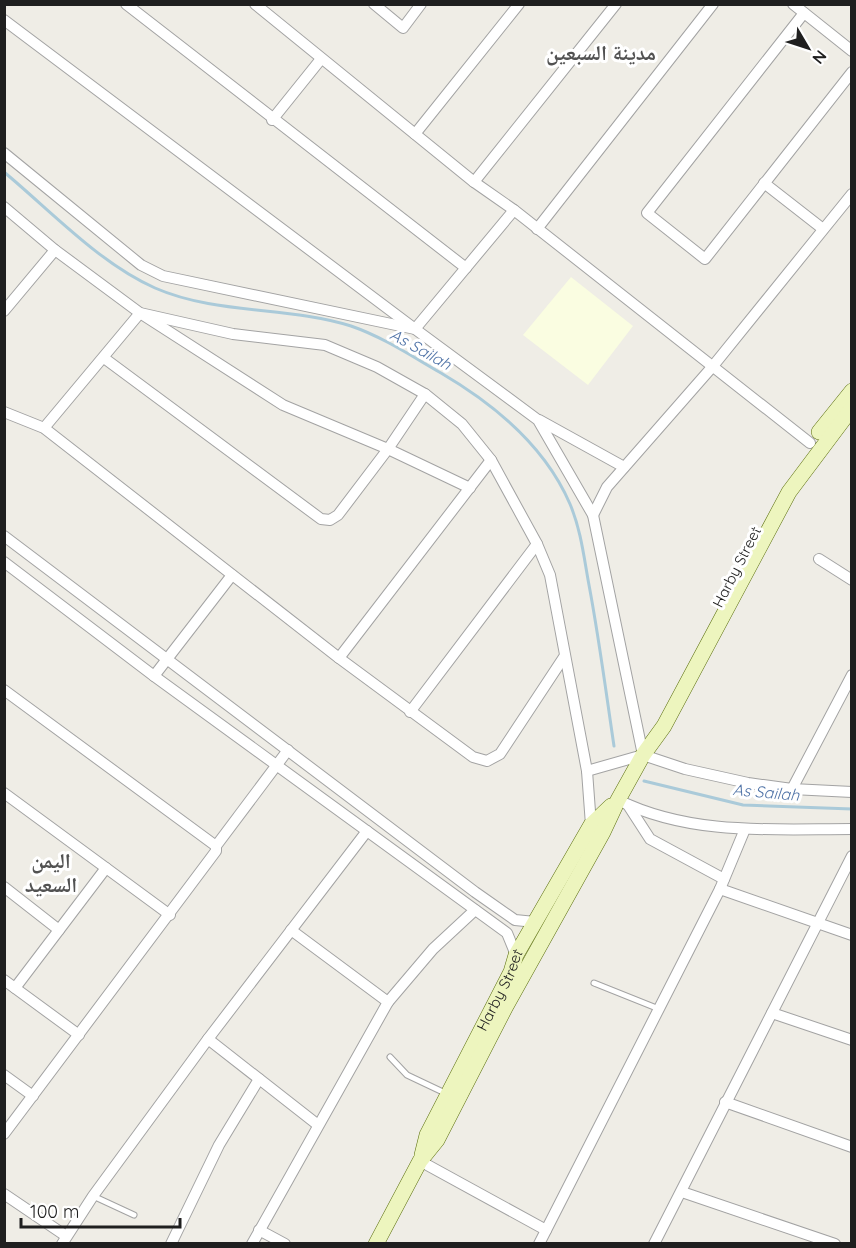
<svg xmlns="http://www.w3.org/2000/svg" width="856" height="1248" viewBox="0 0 856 1248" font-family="Quicksand,'Noto Naskh Arabic',sans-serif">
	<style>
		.education { fill: #fafde1 }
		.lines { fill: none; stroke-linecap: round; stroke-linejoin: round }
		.stream { stroke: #aacad9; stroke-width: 3 }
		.lane-casing { stroke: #a3a3a3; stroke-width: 7 }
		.street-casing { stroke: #a3a3a3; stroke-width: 12 }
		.secondary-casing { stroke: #5a6e0d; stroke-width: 16 }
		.lane { stroke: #fff; stroke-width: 5 }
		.street { stroke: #fff; stroke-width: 10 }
		.secondary { stroke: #edf5be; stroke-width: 15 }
		.labels { text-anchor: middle; stroke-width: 6; stroke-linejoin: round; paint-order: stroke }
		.street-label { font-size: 15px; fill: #1f1f1f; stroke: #fff }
		.water-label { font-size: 16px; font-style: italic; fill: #5275a8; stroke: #fff }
		.district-label { font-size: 21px; font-weight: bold; fill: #525252; stroke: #fff }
	</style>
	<rect width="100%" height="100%" fill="#efede6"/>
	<!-- education -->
	<polygon class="education" points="571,277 633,326 588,385 523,335"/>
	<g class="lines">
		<!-- stream -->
		<g class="stream">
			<path d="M4,172C52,212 99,263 155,288C217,315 288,306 351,326C383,337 413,357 441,373C494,404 545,446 570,504C581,530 584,558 589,585C599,638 606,692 614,746"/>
			<polyline points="644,781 743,805 852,809"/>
		</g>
		<!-- lane casing -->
		<g class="lane-casing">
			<g id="lane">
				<polyline points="594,983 659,1009"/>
				<polyline points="390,1057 407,1075 445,1093"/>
				<polyline points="93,1196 134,1215"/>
			</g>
		</g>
		<!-- street casing -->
		<g class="street-casing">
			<g id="street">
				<polyline points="126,4 466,268"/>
				<polyline points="255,4 474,182 514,210 810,443"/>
				<polyline points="374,4 403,28 421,4"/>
				<polyline points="793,4 852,51"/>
				<polyline points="804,13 647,213 705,259 852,72"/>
				<polyline points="4,20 415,329 514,210"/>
				<polyline points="272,120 321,59"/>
				<polyline points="415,134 519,4"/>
				<polyline points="4,153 141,265 163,276 415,329 538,420 593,515 643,755"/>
				<polyline points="474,182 616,4"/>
				<polyline points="764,183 823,229"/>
				<polyline points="4,207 55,250 140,313 233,334 325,345 377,367 425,394 462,424 491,460 537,544 550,575 587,771 591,825"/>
				<polyline points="537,229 713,4"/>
				<polyline points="4,311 55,250"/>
				<polyline points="104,358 321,519 330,520 338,515 388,449 425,394"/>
				<polyline points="4,412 44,428 339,658 473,757 487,761 500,754 564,657"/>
				<polyline points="539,420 624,467"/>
				<polyline points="44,428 140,313 283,405 388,449 470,488"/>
				<polyline points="593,515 607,487 713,366 852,194"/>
				<polyline points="4,536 475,892 515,920 535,922"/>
				<polyline points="819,559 852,580"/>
				<polyline points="4,562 154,676 507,933 516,955"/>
				<polyline points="339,658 491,460"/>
				<polyline points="154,676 232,575"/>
				<polyline points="4,690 216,846 216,851 4,1134"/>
				<polyline points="410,712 537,544"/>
				<polyline points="587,771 643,755 685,769 748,783 792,789 852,792"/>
				<polyline points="792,789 852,675"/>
				<polyline points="4,793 170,915"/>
				<path d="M618,800C691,836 773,829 852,829"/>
				<polyline points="628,805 650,839 724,879"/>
				<polyline points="216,846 288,750"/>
				<polyline points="4,887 59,930"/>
				<polyline points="720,889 852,935"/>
				<polyline points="4,980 79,1035"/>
				<polyline points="15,988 106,868"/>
				<polyline points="388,1002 433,949 475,910"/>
				<polyline points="772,1013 852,1040"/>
				<polyline points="208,1039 318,1125"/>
				<polyline points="4,1075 33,1096"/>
				<polyline points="725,1102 852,1147"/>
				<polyline points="420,1161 546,1230"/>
				<polyline points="682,1192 835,1244"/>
				<polyline points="4,1194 66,1236"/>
				<polyline points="259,1230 285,1244"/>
				<polyline points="62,1244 93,1196 208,1039 367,831"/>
				<polyline points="171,1244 219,1145 259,1079"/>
				<polyline points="252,1244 388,1002 291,930"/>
				<polyline points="539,1244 720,889 745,829"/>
				<polyline points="654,1244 852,856"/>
			</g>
		</g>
		<!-- secondary casing -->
		<g class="secondary-casing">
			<g id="secondary">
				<polyline points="819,432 852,391"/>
				<path id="s1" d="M422,1155L427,1135L511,972L516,955L591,825L611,806"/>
				<polyline points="376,1244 420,1161 437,1140 506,1006 603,832 618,800 643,755 664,726 789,492 852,408"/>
			</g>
		</g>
		<!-- lane -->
		<use href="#lane" class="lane"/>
		<!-- street -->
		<use href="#street" class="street"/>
		<!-- secondary -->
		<use href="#secondary" class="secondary"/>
	</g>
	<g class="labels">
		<!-- street labels -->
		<g class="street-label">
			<text transform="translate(737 567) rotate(-63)" y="5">Harby Street</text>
			<text dy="5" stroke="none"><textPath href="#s1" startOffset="183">Harby Street</textPath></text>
		</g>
		<!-- water labels -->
		<g class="water-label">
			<text transform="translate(421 349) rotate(29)" y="6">As Sailah</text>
			<text transform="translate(766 792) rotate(5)" y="6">As Sailah</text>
		</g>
		<!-- district labels -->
		<g class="district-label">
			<text x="601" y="60">مدينة السبعين</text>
			<text x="51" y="868">اليمن<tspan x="51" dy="24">السعيد</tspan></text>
		</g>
	</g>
	<!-- border -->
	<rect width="856" height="1248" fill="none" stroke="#1f1f1f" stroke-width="12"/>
	<!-- north arrow -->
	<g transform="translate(808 48) rotate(129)" stroke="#ffffff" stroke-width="4.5" paint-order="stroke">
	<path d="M0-4.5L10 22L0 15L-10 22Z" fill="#1f1f1f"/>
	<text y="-9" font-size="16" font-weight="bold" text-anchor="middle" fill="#1f1f1f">N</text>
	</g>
	<!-- scale -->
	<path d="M21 1218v9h159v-9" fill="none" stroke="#1f1f1f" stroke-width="3"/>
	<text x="30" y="1218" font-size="18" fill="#1f1f1f" stroke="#ffffff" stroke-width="4.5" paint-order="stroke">100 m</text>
</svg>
